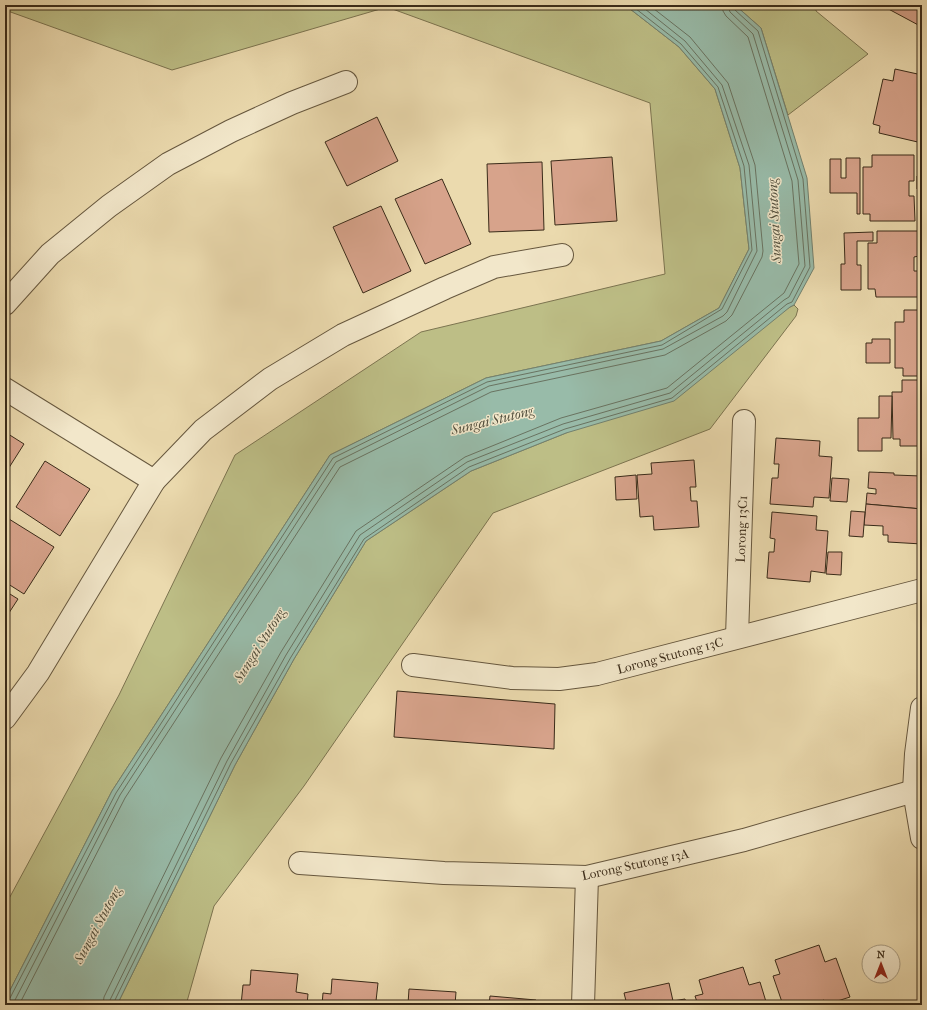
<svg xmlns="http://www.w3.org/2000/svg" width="927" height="1010" viewBox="0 0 927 1010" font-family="'IM FELL French Canon',serif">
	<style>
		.green { fill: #bdbe86; stroke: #7c7450 }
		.water { fill: #98bba9; stroke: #72816f }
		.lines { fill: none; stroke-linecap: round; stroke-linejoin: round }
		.shore { stroke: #697361; stroke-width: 1 }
		.building { fill: #d7a38b; stroke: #3a2b19 }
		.minor-casing { stroke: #66573e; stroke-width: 24 }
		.minor { stroke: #f2e7ca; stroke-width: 22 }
		.labels { text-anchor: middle; stroke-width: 3; stroke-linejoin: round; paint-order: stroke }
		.street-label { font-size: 13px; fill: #3a2b19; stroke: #f2e7ca }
		.water-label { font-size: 14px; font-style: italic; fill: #524f3d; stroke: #f2e7ca }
	</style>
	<rect width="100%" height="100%" fill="#ebdaae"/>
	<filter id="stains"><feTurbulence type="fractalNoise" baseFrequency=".005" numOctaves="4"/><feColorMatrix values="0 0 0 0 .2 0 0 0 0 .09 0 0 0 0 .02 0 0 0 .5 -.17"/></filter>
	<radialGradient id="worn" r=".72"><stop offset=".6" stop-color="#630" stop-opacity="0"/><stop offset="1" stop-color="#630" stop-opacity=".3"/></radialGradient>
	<!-- green -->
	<g class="green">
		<polygon points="5,5 625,5 679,47 715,89 740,168 749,249 719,308 661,341 486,378 330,455 112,791 5,1000 5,906 119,695 235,455 421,332 665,274 650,103 387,7 172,70 5,10"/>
		<polygon points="735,5 816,5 816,11 868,54 788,115 761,28"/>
		<polygon points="794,305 798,309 796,316 710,429 493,513 304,786 214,906 186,1005 117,1005 235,765 294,659 366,541 471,471 566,433 790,307"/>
	</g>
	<!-- water -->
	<polygon class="water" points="625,5 735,5 761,28 807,178 814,268 794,305 790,307 674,401 566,433 471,471 366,541 294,659 235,765 117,1005 5,1005 5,1000 112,791 330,455 486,378 661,341 719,308 749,249 740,168 715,89 679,47"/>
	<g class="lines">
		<!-- shore -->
		<g class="shore">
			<polyline points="5,1001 8,1000 10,998 116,793 333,458 487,382 662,345 722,309 752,250 744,166 718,87 681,44 631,5"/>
			<polyline points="10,1005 15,1000 120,795 336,462 489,386 663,349 723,316 727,312 757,251 749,165 722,85 685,41 640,5"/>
			<polyline points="19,1005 125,798 340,467 491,392 665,355 726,321 732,315 762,257 763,251 755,165 728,83 690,37 649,5"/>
			<polyline points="103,1005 104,997 221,758 281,652 356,531 465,457 561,418 667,388 784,293 799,264 792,181 748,37 726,16 723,11 722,5"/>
			<polyline points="109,1005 110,1000 227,761 286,655 360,535 467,462 563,424 670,393 784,300 789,297 805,266 798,180 753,34 730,12 729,9 728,5"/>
			<polyline points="114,1005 114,1002 231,763 291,657 364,539 469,467 565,429 672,398 787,304 792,302 810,267 803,179 758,31 735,10 733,5"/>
		</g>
	</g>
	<!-- building -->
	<g class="building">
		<polygon points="881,5 922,5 922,27"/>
		<polygon points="895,69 922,75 922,143 879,133 880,126 873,124 883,79 893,81"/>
		<polygon points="377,117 398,161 347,186 325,142"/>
		<polygon points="872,155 914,155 914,181 909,181 909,196 914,196 915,221 870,221 870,214 863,214 863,167 872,167"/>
		<polygon points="612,157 617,221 555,225 551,161"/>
		<polygon points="846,158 860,158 860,214 857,214 857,193 830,193 830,159 841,159 841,178 846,178"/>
		<polygon points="542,162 544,230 489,232 487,164"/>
		<polygon points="922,175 922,189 917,189 917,176"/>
		<polygon points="442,179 471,244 425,264 395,199"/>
		<polygon points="381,206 411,271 363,293 333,227"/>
		<polygon points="877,231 919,231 919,256 914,257 914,271 920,271 920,297 876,297 875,289 868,289 868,243 877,243"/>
		<polygon points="873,232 873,241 857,241 857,265 861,265 861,290 841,290 841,264 845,264 844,233"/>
		<polygon points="904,310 922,310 922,376 903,376 903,368 895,368 895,322 904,322"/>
		<polygon points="872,339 890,339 890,363 866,363 866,343 872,343"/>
		<polygon points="902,380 922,380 922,446 900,446 900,439 893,439 892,392 902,392"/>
		<polygon points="879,396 892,396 891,438 882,438 882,451 858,451 858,418 879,418"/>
		<polygon points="5,432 24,444 5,474"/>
		<polygon points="776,438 820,441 819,456 832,457 829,498 814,497 813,507 770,504 772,478 778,478 779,464 774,464"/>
		<polygon points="694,460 696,487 690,487 691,501 697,501 699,527 654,530 653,516 640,517 637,475 652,474 651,463"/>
		<polygon points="45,461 90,489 60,536 16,507"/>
		<polygon points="869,472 894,473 894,475 921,476 920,478 922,478 922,509 866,504 867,493 876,494 876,489 868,488"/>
		<polygon points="636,475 637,499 616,500 615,477"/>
		<polygon points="832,478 849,479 847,502 830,501"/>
		<polygon points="866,504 922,509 922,544 888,542 888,535 883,535 883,526 864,525"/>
		<polygon points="851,511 865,512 863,537 849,536"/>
		<polygon points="772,512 817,516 816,530 828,531 825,573 811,571 810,582 767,578 769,552 774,552 775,539 770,538"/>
		<polygon points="9,519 54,547 24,594 5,582 5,525"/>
		<polygon points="828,552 842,552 841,575 826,574"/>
		<polygon points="5,591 18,599 5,619"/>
		<polygon points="397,691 555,704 554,749 394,737"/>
		<polygon points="819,945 825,962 836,958 850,997 825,1005 824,1000 810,1005 783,1005 773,976 780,974 775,960"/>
		<polygon points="743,967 749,985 760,982 767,1005 698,1005 695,996 703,994 699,980"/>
		<polygon points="251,970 298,974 296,992 308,994 307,1005 241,1005 243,985 250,985"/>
		<polygon points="332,979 378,983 376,1001 389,1002 388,1005 322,1005 323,993 331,994"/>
		<polygon points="669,983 673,1001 685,999 687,1005 627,1005 624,993"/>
		<polygon points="409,989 456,992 455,1005 400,1005 401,1003 408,1004"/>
		<polygon points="490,996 536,1000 535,1005 489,1005"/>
	</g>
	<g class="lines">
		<!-- minor casing -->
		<g class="minor-casing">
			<g id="minor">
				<polyline points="5,304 50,254 109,206 168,164 231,131 292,103 346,82"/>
				<polyline points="5,389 154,481"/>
				<polyline points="737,637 744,421"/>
				<polyline points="413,665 512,678 559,679 597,674 922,590"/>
				<polyline points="922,708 916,754 914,791 922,838"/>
				<polyline points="5,718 38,673 154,481 203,430 270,379 343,335 445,288 494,267 562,255"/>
				<polyline points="300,863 444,873 587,877 744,840 914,791"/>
				<polyline points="583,1005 587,877"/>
			</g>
		</g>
		<!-- minor -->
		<use href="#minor" class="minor"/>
	</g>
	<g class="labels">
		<!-- street labels -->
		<g class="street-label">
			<text transform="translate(741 529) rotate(-88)" y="5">Lorong 13C1</text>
			<text transform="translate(670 655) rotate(-15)" y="5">Lorong Stutong 13C</text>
			<text transform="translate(635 864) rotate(-12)" y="5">Lorong Stutong 13A</text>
		</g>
		<!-- water labels -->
		<g class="water-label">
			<text transform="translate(774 221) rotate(-93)" y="5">Sungai Stutong</text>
			<text transform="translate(492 420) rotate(-14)" y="5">Sungai Stutong</text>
			<text transform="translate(259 645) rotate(-58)" y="5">Sungai Stutong</text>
			<text transform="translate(97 925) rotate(-62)" y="5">Sungai Stutong</text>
		</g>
	</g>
	<!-- margin -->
	<rect width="927" height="1010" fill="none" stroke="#ebdaae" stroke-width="20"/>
	<rect x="6" y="6" width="915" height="998" fill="none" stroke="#3a2b19" stroke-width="2"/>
	<rect x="10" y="10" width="907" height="990" fill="none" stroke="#3a2b19"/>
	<!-- north arrow -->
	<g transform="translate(881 964)"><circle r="19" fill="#f2e7ca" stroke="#a89c83"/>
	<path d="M0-3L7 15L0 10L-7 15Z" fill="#8f2418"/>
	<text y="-6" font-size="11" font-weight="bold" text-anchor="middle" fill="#3a2b19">N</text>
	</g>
	<rect width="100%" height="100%" filter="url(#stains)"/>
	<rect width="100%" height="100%" fill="url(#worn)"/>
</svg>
